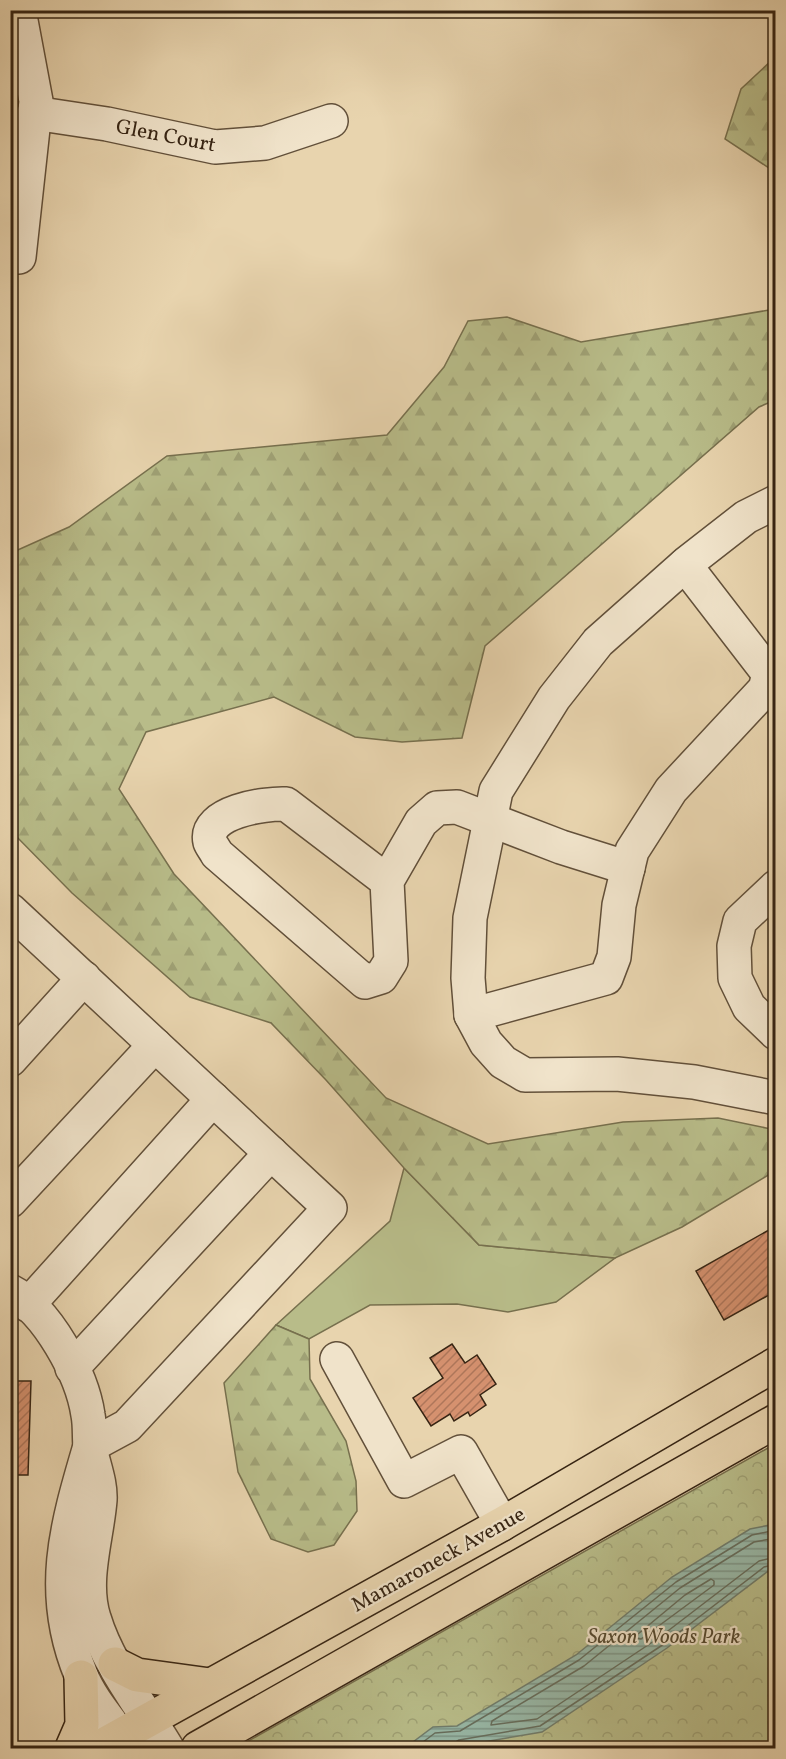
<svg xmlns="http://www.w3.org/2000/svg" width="786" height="1759" viewBox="0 0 786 1759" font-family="Vollkorn,serif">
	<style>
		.grass { fill: #b8bc89; stroke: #77704e; stroke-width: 1.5 }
		.forest { fill: url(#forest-firs); stroke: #77704e; stroke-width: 1.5 }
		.park { fill: url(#park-crowns); stroke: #77704e; stroke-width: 1.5 }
		.water { fill: url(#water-rules); stroke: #717d6c; stroke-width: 1.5 }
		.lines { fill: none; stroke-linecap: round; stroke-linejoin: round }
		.shore { stroke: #676e5d; stroke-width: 1.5 }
		.building { fill: url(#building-hatch); stroke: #362413; stroke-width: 1.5 }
		.minor-casing { stroke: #62503a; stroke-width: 36 }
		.major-casing { stroke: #362413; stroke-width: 36 }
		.minor { stroke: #f0e3ca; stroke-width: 33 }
		.major { stroke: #e8d4ae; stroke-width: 33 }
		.labels { text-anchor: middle; stroke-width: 4.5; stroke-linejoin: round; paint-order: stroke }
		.street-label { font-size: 21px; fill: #362413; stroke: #f0e3ca }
		.park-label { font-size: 21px; font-style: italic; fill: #564a30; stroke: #f0e3ca }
	</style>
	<defs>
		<pattern id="forest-firs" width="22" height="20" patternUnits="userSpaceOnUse" patternTransform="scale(1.5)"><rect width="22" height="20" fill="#b8bc89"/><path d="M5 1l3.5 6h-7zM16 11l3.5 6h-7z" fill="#9fa175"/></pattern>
		<pattern id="park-crowns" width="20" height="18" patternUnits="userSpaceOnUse" patternTransform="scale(1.5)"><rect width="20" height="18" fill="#b8bc89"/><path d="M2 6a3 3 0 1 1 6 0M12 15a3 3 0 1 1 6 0" fill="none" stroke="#9fa175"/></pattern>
		<pattern id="water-rules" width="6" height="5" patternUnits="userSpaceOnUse" patternTransform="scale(1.5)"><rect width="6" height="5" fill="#98b8a7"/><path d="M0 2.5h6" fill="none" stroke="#7d9587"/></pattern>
		<pattern id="building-hatch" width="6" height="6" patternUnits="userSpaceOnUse" patternTransform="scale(1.5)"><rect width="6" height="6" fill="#d5916f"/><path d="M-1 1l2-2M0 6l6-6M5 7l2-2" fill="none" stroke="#ae765a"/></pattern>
	</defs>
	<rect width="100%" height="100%" fill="#e8d4ae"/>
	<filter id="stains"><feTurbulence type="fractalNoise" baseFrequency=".00333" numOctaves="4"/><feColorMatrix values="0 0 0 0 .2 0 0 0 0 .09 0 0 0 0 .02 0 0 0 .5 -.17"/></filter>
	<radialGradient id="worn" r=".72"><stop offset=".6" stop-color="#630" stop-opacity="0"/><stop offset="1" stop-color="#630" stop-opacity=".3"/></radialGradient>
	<!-- grass -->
	<polygon class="grass" points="404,1168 479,1245 615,1258 556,1302 508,1312 457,1304 370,1305 309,1339 276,1325 390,1221"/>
	<!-- forest -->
	<g class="forest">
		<polygon points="772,60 776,62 775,172 725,139 741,89"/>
		<polygon points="775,309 775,400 759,407 485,646 462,738 402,742 355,737 274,697 146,732 119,789 174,874 386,1098 488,1144 623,1122 718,1118 771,1129 775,1171 682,1227 615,1258 479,1245 404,1168 326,1080 271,1023 190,997 72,893 11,831 11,553 69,527 167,456 387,435 444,367 468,321 507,317 581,342"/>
		<polygon points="276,1325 309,1339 310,1379 346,1441 356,1481 357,1511 334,1545 308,1552 271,1539 238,1472 224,1383"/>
	</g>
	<!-- park -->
	<polygon class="park" points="775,1444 775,1748 236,1748"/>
	<!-- water -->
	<polygon class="water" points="775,1524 775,1570 767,1572 667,1648 542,1732 460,1746 457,1748 405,1748 433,1727 457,1726 576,1655 672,1577 750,1529"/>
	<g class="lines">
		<!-- shore -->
		<g class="shore">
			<polyline points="776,1538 754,1542 680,1588 584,1666 492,1721 491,1725 537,1719 660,1637 759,1561 776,1557"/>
			<polygon points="711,1579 714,1581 714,1585 641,1639 637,1638 638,1634 685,1595"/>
			<polyline points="415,1748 435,1733 460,1731 579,1660 676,1582 752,1535 776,1530"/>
			<polyline points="453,1748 454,1743 459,1740 540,1726 664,1644 764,1567 776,1564"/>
		</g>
	</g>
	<!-- building -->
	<g class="building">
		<polygon points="776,1226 776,1291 724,1320 696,1271"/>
		<polygon points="452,1344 465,1363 477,1355 496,1384 480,1395 486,1405 470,1416 468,1412 454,1421 450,1414 431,1426 413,1398 443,1378 430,1358"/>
		<polygon points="10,1381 31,1381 28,1475 10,1475"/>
	</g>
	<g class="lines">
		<!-- minor casing -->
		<g class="minor-casing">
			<g id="minor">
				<polyline points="19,10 36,101 19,257"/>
				<polyline points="34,113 107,124 215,147 265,143 331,121"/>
				<polyline points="776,502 746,517 687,563 598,642 554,698 496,791 470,918 468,978 471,1015 486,1043 503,1062 525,1075 617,1074 694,1082 776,1098"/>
				<path d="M387,881L286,804C265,803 203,812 210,842C211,845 215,850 217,854L365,982L381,977L391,961L387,881L421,822L437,808L457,807L561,847L628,868"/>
				<polyline points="776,887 740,921 734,946 735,978 749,1007 776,1033"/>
				<path d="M10,910L330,1208L127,1426L90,1446C66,1527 47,1593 81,1675C91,1701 114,1725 129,1748"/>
				<polyline points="471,1015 606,978 614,957 619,905 632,851 671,790 765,689 769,674 685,565"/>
				<polyline points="10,1060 84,978"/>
				<polyline points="10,1201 155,1045"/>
				<path d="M10,1291C47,1310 82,1374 88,1415C90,1425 89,1436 90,1447C93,1464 101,1482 100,1500C97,1538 82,1581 94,1618C108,1665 142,1706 167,1748"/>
				<polyline points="28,1305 213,1099"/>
				<polyline points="337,1359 404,1481 461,1452 502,1524"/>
				<polyline points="72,1368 271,1153"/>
			</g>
		</g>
		<!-- major casing -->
		<g class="major-casing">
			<g id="major">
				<polyline points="115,1664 137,1675 210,1685"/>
				<polyline points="72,1748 82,1725 81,1677"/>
				<polyline points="98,1748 502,1524 776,1364"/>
				<polyline points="198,1748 776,1421"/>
			</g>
		</g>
		<!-- minor -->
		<use href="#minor" class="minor"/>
		<!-- major -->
		<use href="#major" class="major"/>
	</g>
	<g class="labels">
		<!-- street labels -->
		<g class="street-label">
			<text transform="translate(166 135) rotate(11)" y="7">Glen Court</text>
			<text transform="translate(438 1559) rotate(-29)" y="7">Mamaroneck Avenue</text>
		</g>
		<!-- park labels -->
		<g class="park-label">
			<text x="664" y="1643">Saxon Woods Park</text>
		</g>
	</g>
	<!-- margin -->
	<rect width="786" height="1759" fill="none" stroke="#e8d4ae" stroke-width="36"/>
	<rect x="12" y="12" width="762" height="1735" fill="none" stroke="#362413" stroke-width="3"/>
	<rect x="18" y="18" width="750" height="1723" fill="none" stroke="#362413" stroke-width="1.5"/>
	<rect width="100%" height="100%" filter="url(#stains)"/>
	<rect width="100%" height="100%" fill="url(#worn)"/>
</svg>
